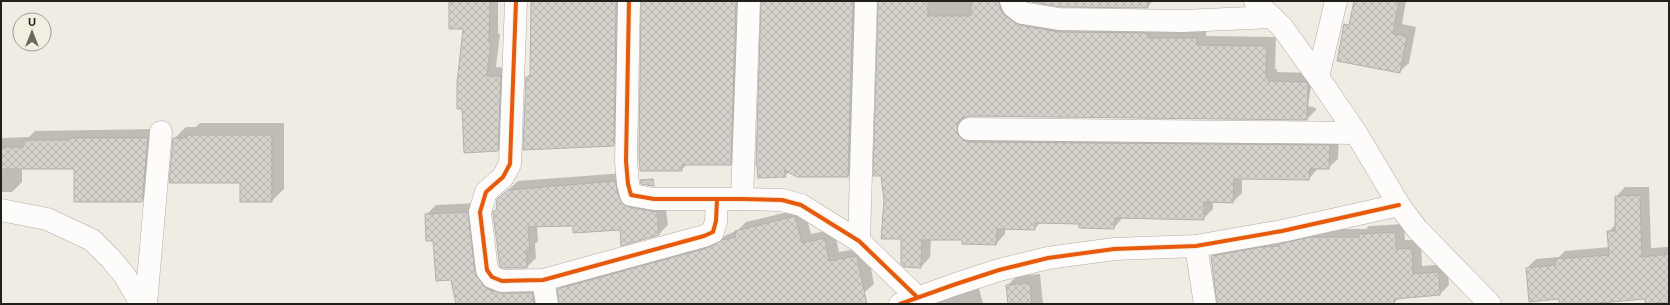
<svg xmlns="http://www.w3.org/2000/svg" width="1670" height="305" viewBox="0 0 1670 305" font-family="Inter,sans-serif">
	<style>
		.shadow { fill: #0003 }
		.building { fill: url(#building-cross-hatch); stroke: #b3b1ab }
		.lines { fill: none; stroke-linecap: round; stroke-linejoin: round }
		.minor-casing { stroke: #afada8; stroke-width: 23 }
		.minor { stroke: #fdfcfb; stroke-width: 22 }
		.cycleway-casing { stroke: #f3efe0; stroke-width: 6 }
		.cycleway { stroke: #e8590c; stroke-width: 4 }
	</style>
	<defs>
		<pattern id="building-cross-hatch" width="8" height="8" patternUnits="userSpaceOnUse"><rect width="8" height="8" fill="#d4d2cb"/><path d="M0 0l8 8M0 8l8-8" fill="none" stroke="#b6b4ae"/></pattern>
	</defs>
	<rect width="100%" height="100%" fill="#efece4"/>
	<!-- shadow -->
	<g class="shadow">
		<polygon points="450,1 498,1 498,34 500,34 496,67 509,68 507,141 498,150 464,28"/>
		<polygon points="534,1 625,1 623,135 613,145 527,77 531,73"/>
		<polygon points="642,1 745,1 740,155 730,164 687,164 681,170"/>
		<polygon points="762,1 862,1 857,166 848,176 789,172 785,176 758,177"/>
		<polygon points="879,1 1011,1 1206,30 1206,36 1276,37 1275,69 1277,69 1277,72 1313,73 1308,106 1316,108 1316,110 1307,119 969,116 966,116 966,119 1339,136 1338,159 1328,168 1318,168 1309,179 1242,178 1242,193 1233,202 1213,201 1213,209 1203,219 1123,217 1114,228 1080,223 1041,222 1034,229 1005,228 1005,234 996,244 963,239 931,239 930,257 921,267 903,238 885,200"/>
		<polygon points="1032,1 1153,1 1147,7"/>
		<polygon points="1355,1 1406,1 1402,24 1416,27 1409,63 1399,72"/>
		<polygon points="200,123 284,123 284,189 272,201 241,201 241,182 174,139 186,127 196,127"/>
		<polygon points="157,129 152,191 142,201 75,168 22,168 22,182 12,192 1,192 1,138 29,137 35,131"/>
		<polygon points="624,173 627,189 665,203 668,225 659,234 621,229 574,225 537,226 538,241 535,244 536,258 527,267 505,267 494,212 497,209 498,199 518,181"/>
		<polygon points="1625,187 1649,187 1651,248 1669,247 1669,301 1646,298 1582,304 1560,304 1560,298 1527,268 1536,259 1559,257 1565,251 1610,247 1608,232 1616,224 1616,197"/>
		<polygon points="477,203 491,275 542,284 549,304 457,304 452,279 434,240 426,215 436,205"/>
		<polygon points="804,208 811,234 834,229 839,252 867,247 874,284 851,304 560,304 558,289 568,280 718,239 738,230 746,222"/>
		<polygon points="1404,224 1405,240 1421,240 1422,266 1447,264 1449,285 1440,294 1399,298 1394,303 1218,304 1212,256 1221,247 1320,229 1366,229 1369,226"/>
		<polygon points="1040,274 1043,304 1009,304 1007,286 1017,276"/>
		<polygon points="978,285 983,304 922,304"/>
	</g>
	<!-- building -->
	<g class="building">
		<polygon points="449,1 490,1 489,43 491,43 487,76 501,76 498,151 464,153 462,109 457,109 457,83 463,29 449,29"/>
		<polygon points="531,1 616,1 614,146 523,150 526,77 530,77"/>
		<polygon points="641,1 736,1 731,165 682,165 682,171 640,171 639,152"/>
		<polygon points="761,1 853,1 848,177 797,177 784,170 786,177 758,178 757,165 756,165"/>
		<polygon points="878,1 928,1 928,16 971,16 971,1 999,1 1001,11 1005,16 1020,25 1059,32 1148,33 1148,38 1197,38 1197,45 1267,46 1266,78 1268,78 1268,81 1306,82 1308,84 1307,120 969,116 963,118 958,122 957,128 958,135 963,140 969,142 1330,145 1329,169 1310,169 1309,180 1234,179 1233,203 1204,202 1204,220 1115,218 1114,229 1079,228 1079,224 1035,223 1035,230 997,229 996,245 962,244 962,240 922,240 921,268 904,267 901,264 901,239 881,239 884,200 881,176 873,176"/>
		<polygon points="1027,1 1148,1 1148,8 1060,7"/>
		<polygon points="1354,1 1399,1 1393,34 1407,36 1400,73 1337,61 1344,24 1349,25"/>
		<polygon points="187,135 272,135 272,202 240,202 240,183 169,183 173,138 187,138"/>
		<polygon points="70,138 148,138 142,202 74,202 74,169 1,169 1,147 24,147 24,140 70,140"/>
		<polygon points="653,179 654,186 641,184 640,180"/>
		<polygon points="615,181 619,198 623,204 629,207 657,212 659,235 621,246 620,230 573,233 573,226 528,227 530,251 526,251 527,268 504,268 500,267 493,213 493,211 496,211 497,199 508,190"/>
		<polygon points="1640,195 1642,257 1669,254 1669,302 1645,304 1645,299 1590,304 1559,304 1559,299 1529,302 1526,268 1556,265 1555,259 1609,255 1607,231 1615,231 1615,196"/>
		<polygon points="468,212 475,272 482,284 487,289 502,293 532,293 534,304 456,304 451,280 436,281 433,241 426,241 425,214"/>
		<polygon points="795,216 802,243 825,238 829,261 856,256 857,257 867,304 559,304 557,289 707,248 722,240 736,237 735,231"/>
		<polygon points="1396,232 1396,249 1412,248 1413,274 1439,272 1440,295 1394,299 1394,304 1217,304 1211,256 1262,247 1280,246 1279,244 1310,237 1359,237 1359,234"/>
		<polygon points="1030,283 1032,304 1008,304 1006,285"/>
	</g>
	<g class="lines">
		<!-- minor casing -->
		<g class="minor-casing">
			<g id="minor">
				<polyline points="516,1 510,164 503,177 486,192 480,212 487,270 492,277 502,281 543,280 704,236 713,232 716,221 717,200"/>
				<polyline points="629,1 626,161 628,184 631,195 654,199 742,199 782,200 801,205 859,241 917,297"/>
				<polyline points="1011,1 1013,6 1022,13 1059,19 1183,21 1272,17"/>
				<polyline points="1255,1 1282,27 1318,77 1356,133 1399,205 1417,229 1490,304"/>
				<polyline points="1318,77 1336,1"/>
				<polyline points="969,129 1356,133"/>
				<polyline points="742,199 749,1"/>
				<polyline points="1,210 47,219 92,240 110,258 125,276 141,304"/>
				<polyline points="859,241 866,1"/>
				<polyline points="1196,246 1205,304"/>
				<polyline points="543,280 547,304"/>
				<polyline points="146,304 161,132"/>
				<polyline points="900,304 956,284 999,270 1048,258 1114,249 1196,246 1282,231 1399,205"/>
			</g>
		</g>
		<!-- minor -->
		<use href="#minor" class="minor"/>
		<!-- cycleway casing -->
		<g class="cycleway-casing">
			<g id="cycleway">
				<polyline points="516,1 510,164 503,177 486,192 480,212 487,270 492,277 502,281 543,280 704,236 713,232 716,221 717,200"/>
				<polyline points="629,1 626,161 628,184 631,195 654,199 742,199 782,200 801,205 859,241 917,297"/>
				<polyline points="900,304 956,284 999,270 1048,258 1114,249 1196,246 1282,231 1399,205"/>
			</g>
		</g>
		<!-- cycleway -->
		<use href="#cycleway" class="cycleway"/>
	</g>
	<!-- border -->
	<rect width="1670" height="305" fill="none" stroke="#201f19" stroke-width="4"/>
	<!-- north arrow -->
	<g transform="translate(32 32)"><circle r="19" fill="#f3efe0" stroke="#9f9c90"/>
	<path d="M0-3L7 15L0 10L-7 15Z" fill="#686760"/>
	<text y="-6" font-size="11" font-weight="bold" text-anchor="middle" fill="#201f19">U</text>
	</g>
</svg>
